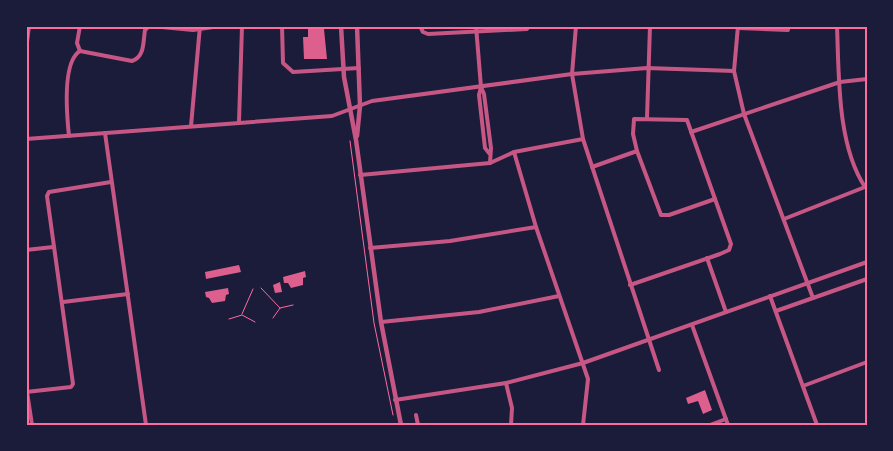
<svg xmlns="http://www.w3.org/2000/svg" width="893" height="451" viewBox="0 0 893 451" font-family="Roboto,sans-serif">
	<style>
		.building { fill: #dd5f8e }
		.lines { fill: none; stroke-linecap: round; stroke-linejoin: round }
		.path { stroke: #ff6b9d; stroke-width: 1 }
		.minor { stroke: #c65784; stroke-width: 4 }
		.tertiary { stroke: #c65784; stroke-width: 4.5 }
		.neatline { fill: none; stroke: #ff6b9d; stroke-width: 2 }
	</style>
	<rect width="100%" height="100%" fill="#1b1b3a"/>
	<!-- building -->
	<g class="building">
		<polygon points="302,26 324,29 327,59 304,59 303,37 308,37 308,28 302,29"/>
		<polygon points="239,265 241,272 206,279 205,272"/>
		<polygon points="305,271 306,277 303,278 303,285 291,288 288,283 284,283 283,277"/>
		<polygon points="280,282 282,292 275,293 273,285"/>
		<polygon points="228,288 229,294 226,295 225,301 212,303 209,298 206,297 205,292"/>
		<polygon points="705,390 712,410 703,414 698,401 688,404 686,398"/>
	</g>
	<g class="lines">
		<!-- path -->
		<g class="path">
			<polyline points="350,141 374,323 393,415"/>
			<polyline points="261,288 280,308"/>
			<polyline points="242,314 253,289"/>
			<polyline points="273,318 280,308 293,305"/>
			<polyline points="229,319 242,315 255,322"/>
		</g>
		<!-- minor -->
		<g class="minor">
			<polyline points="151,26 193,30 220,26"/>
			<polyline points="282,26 283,63 293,72 359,68"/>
			<polyline points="420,26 423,32 428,34 527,29 529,26"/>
			<polyline points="476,26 481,87 479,95 485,148 489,153"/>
			<polyline points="576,26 572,74 583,139 659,370"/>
			<polyline points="738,26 734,71 744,114 813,298"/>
			<path d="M837,26C839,75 837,145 865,187"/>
			<polyline points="738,28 788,30 788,26"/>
			<polyline points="26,50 29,26"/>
			<path d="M80,51L132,61C145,57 143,41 145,30L149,26"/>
			<polyline points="80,51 77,43 80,26"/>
			<polyline points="481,87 484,94 491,148 490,163"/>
			<polyline points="647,118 650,26"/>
			<polyline points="239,122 242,26"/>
			<polyline points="191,126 200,26"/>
			<polyline points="691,132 840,82 867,79"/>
			<polyline points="105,133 146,425"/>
			<path d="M69,136C67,117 62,62 80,51"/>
			<polyline points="26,139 332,116 372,101 572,74 647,68 734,71"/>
			<polyline points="637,151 661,215 669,215 715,199"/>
			<polyline points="514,152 536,227 588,379 583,425"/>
			<polyline points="592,167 637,151 633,134 634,119 687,120 731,244 729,250 720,254 630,285"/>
			<polyline points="360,175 490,163 514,152 583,139"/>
			<polyline points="784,219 865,187"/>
			<polyline points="370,248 450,241 536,227"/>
			<polyline points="26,250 53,247"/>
			<polyline points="707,258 726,312"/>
			<polyline points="770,296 817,425"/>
			<polyline points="63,302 128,294"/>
			<polyline points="776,311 867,279"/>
			<polyline points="381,322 479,312 559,296"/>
			<polyline points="692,325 728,425"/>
			<polyline points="506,383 512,408 511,425"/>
			<polyline points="26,385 32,425"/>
			<polyline points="803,386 867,362"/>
			<polyline points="26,392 71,387 73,384 47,196 49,192 111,182"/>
			<polyline points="395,400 506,383 583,363 867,262"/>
			<polyline points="416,415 418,425"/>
			<polyline points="710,425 726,419"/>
		</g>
		<!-- tertiary -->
		<g class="tertiary">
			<polyline points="341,26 344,77 356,140 381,322 401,425"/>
			<polyline points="357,136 360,106 357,26"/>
		</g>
	</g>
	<!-- border -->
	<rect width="893" height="451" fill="none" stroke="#1b1b3a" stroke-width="55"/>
	<rect x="28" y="28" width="838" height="396" class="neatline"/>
</svg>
